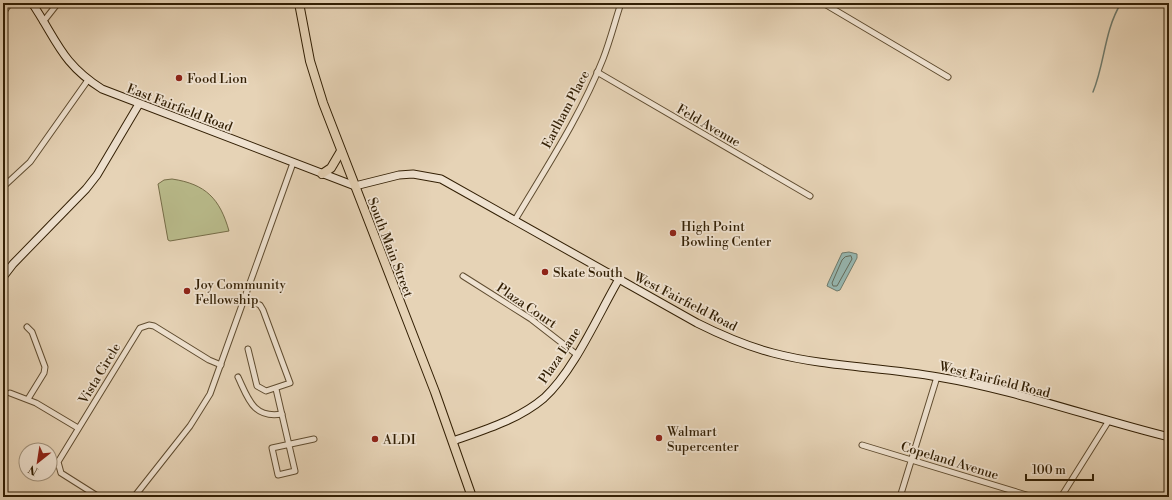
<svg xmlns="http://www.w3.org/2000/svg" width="1172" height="500" viewBox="0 0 1172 500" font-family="'Libre Bodoni',serif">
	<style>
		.green { fill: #b9bb8b; stroke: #766d48 }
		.water { fill: #96b7b1; stroke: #6e7a6c }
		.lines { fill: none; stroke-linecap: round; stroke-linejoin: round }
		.shore { stroke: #646b5a; stroke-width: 1 }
		.stream { stroke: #6e7a6c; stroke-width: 1.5 }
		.street-casing { stroke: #5f4c30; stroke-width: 7 }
		.secondary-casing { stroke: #321f04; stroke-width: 9 }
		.primary-casing { stroke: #321f04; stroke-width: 10 }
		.street { stroke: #efe2d0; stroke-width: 5 }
		.secondary { stroke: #efe2d0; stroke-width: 7 }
		.primary { stroke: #e6d3b6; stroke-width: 8 }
		.poi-dot { fill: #8f2418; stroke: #efe2d0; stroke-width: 1.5 }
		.labels { text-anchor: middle; stroke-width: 3.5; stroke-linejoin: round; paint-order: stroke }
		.poi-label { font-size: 13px; fill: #321f04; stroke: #efe2d0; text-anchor: start }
		.street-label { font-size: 13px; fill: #321f04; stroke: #efe2d0 }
	</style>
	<rect width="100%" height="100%" fill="#e6d3b6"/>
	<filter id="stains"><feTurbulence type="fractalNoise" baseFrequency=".005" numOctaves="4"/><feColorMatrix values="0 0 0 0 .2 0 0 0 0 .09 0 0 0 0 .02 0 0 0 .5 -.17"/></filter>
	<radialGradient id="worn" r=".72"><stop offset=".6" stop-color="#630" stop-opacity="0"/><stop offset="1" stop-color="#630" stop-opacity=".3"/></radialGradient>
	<!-- green -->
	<path class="green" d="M172,179C206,184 220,199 229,231L170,241L168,240L158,184L164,180Z"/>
	<!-- water -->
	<polygon class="water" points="849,252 857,254 857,258 840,290 837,291 827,286 828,283 842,253"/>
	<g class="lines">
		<!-- shore -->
		<polygon class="shore" points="851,256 852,259 837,286 833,286 832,283 842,260 845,257"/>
		<!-- stream -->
		<path class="stream" d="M1093,92C1105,63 1104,31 1121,3"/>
		<!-- street casing -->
		<g class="street-casing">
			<g id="street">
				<polyline points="823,3 948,77"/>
				<polyline points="3,13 10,3"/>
				<polyline points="43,22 58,3"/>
				<polyline points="597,72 810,196"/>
				<polyline points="3,187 30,162 88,80"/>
				<path d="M515,220C546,168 581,115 603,59C610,41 615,21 621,3"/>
				<polyline points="463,276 531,319 576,354"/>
				<polyline points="244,299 260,305 263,310 290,383 266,391 257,386 248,349"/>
				<polyline points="27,327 32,332 45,367 44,373 28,399"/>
				<path d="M238,377C248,398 253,419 282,414"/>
				<polyline points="276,389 295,471 278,475 272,448 314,439"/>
				<polyline points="10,393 36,403 78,428"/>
				<polyline points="862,445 1033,497"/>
				<polyline points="99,497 61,473 58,462 140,328 149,325 154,326 209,360 221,365"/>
				<polyline points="134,497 190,426 210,394 293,163"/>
				<polyline points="900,497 937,377"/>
				<polyline points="1061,497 1108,422"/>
			</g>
		</g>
		<!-- secondary casing -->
		<g class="secondary-casing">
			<g id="secondary">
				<path d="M32,3C57,40 61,63 102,89L355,186L399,175L413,174L441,179L697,323C721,335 746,346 773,353C826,367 883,367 938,377C1016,390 1092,418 1169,437"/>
				<polyline points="3,277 13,264 86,189 97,175 139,104"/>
				<path d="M453,441C484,430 518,420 544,398C574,371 598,315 619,279"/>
			</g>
		</g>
		<!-- primary casing -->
		<g class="primary-casing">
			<g id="primary">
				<polyline points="299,3 310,61 323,103 435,392 472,497"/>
				<polyline points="322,174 331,168 341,151"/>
			</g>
		</g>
		<!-- street -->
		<use href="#street" class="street"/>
		<!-- secondary -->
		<use href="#secondary" class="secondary"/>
		<!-- primary -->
		<use href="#primary" class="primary"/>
	</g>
	<!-- markers -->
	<g class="poi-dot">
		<circle cx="179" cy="78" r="4"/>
		<circle cx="673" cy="233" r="4"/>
		<circle cx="545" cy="272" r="4"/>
		<circle cx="187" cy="291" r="4"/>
		<circle cx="659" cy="438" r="4"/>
		<circle cx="375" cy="439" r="4"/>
	</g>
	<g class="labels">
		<!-- poi labels -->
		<g class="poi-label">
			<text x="187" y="83">Food Lion</text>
			<text x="681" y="231">High Point<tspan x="681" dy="15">Bowling Center</tspan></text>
			<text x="553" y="277">Skate South</text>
			<text x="195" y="289">Joy Community<tspan x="195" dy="15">Fellowship</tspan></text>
			<text x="667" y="436">Walmart<tspan x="667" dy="15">Supercenter</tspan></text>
			<text x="383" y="444">ALDI</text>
		</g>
		<!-- street labels -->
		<g class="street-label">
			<text transform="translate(180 107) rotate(21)" y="5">East Fairfield Road</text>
			<text transform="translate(565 109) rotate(-62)" y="5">Earlham Place</text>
			<text transform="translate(709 125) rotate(30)" y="5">Feld Avenue</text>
			<text transform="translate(391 247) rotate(69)" y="5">South Main Street</text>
			<text transform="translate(686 301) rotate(27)" y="5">West Fairfield Road</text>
			<text transform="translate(527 305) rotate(34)" y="5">Plaza Court</text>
			<text transform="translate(559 355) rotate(-56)" y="5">Plaza Lane</text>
			<text transform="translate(99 373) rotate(-59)" y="5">Vista Circle</text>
			<text transform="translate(995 379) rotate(14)" y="5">West Fairfield Road</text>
			<text transform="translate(950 460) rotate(17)" y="5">Copeland Avenue</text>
		</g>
	</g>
	<!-- margin -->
	<rect width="1172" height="500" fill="none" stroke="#e6d3b6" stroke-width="16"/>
	<rect x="4" y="4" width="1164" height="492" fill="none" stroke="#321f04" stroke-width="2"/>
	<rect x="8" y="8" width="1156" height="484" fill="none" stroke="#321f04"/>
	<!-- north arrow -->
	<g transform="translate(38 462) rotate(210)"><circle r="19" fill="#efe2d0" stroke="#a3947e"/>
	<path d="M0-3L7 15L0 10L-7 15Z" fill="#8f2418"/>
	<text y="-6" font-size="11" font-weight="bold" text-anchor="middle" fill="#321f04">N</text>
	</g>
	<!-- scale -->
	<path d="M1026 474v6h67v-6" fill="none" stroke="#321f04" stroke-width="2"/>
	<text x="1032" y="474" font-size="12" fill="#321f04" stroke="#efe2d0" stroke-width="3" paint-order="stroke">100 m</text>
	<rect width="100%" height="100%" filter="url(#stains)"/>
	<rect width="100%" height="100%" fill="url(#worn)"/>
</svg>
